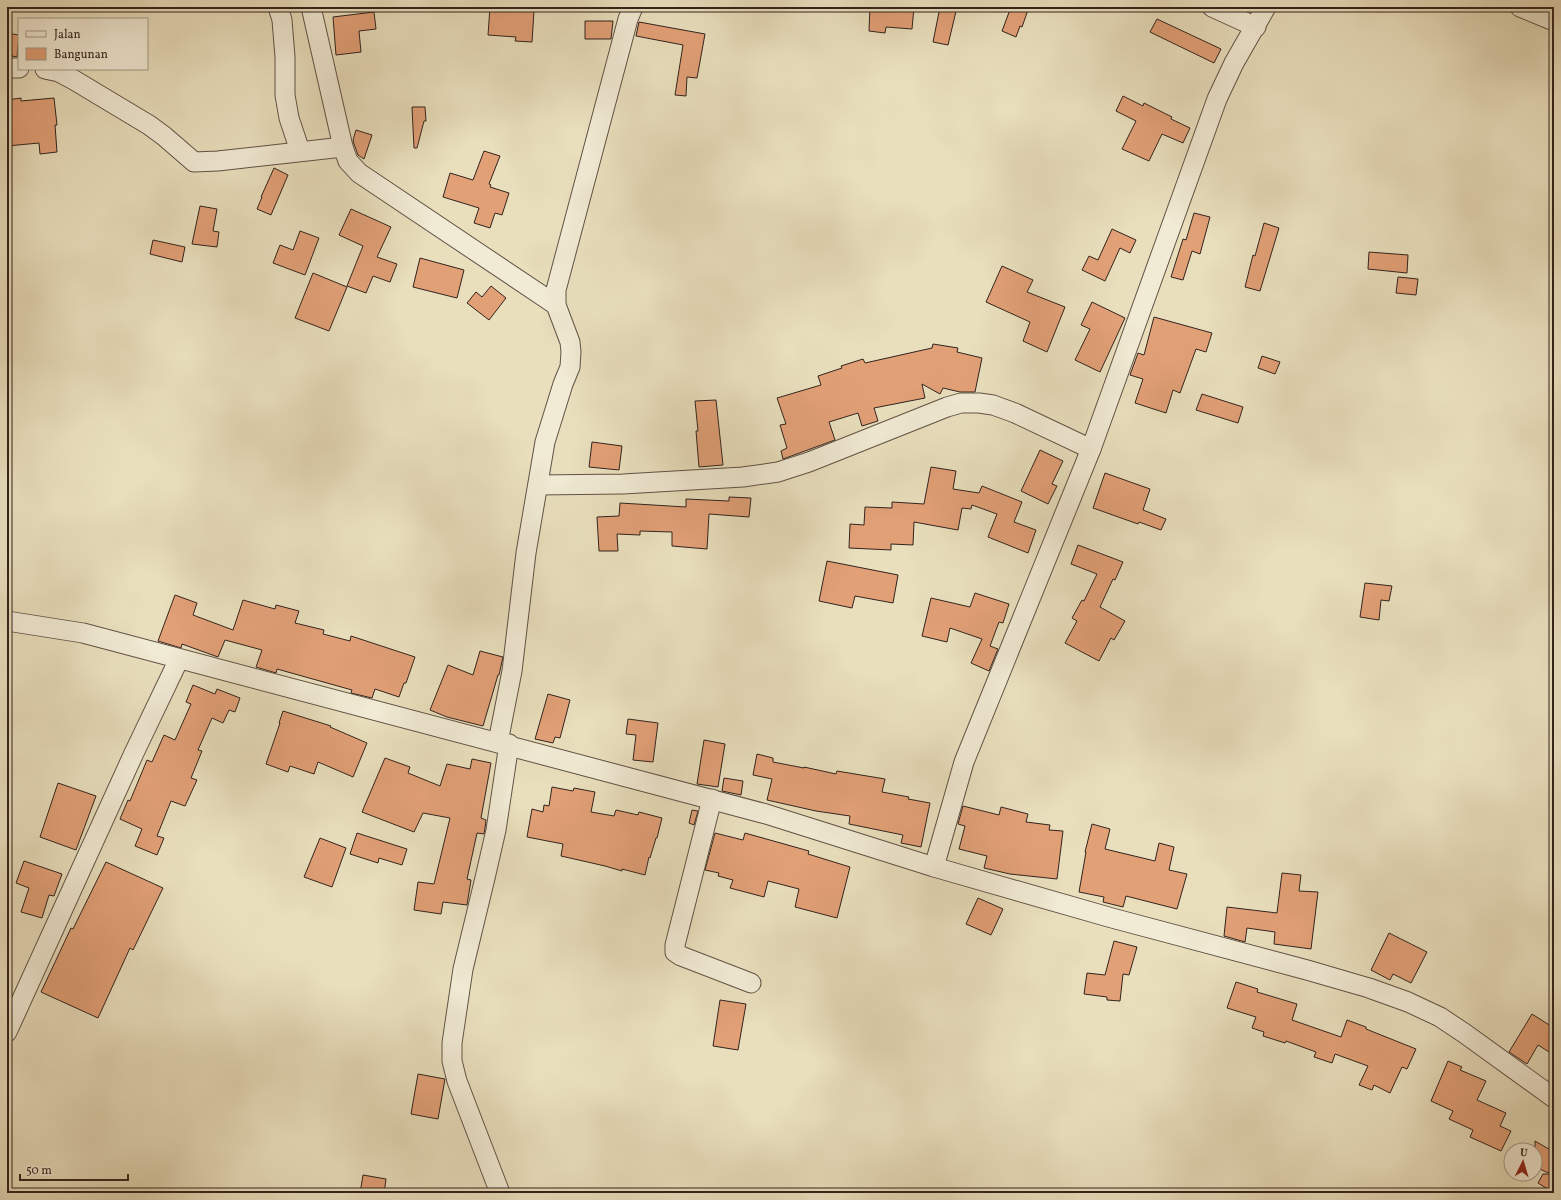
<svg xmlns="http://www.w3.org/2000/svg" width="1561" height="1200" viewBox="0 0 1561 1200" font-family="Vollkorn,serif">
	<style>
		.building { fill: #e2a077; stroke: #32231d }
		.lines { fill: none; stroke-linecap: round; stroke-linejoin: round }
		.minor-casing { stroke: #605245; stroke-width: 21 }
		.minor { stroke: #f1ead4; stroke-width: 19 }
	</style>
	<rect width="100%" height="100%" fill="#e9dfbd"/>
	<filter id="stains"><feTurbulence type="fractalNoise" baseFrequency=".005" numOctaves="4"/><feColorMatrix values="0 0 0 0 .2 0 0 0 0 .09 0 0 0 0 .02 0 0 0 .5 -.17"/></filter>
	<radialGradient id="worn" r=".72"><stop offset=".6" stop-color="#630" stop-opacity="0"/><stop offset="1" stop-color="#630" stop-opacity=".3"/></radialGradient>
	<!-- building -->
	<g class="building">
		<polygon points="490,7 506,7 506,9 534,11 532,42 515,41 516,37 488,35"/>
		<polygon points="870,7 914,7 912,29 886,27 885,33 869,31"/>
		<polygon points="940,7 957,7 948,45 933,42"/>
		<polygon points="1011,7 1029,7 1022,27 1020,26 1016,37 1002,31"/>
		<polygon points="374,12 376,29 359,31 361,52 336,55 333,17"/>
		<polygon points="1157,19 1221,49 1214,63 1150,32"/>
		<polygon points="585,21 613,21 611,39 585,39"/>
		<polygon points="639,22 705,34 697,78 687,77 686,96 675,95 683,45 636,36"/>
		<polygon points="7,33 19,35 17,57 7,55"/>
		<polygon points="1123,96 1143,106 1144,103 1172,117 1171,119 1190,128 1183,143 1162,134 1149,161 1122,149 1136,121 1116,111"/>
		<polygon points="21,98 21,101 54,98 57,125 55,125 57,152 40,154 39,143 7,146 7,100"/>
		<polygon points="412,107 425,107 426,121 424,121 417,148 414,148"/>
		<polygon points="356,130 372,135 364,159 358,155 354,144 353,140"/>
		<polygon points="484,151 500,156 489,184 491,185 490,187 509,193 502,215 495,213 490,228 474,223 479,208 443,197 450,173 473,180"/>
		<polygon points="274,168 288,175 271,215 257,209 262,197 261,197"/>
		<polygon points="200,206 217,209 213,231 219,232 217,247 192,244"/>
		<polygon points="351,209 391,227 377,257 397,264 390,282 373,276 366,293 347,286 363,246 339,235"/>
		<polygon points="1194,213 1210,217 1200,254 1192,251 1183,280 1171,277 1183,239 1186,240"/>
		<polygon points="1264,223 1279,228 1260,291 1245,287 1253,255 1255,256"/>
		<polygon points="1112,229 1136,240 1130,253 1120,248 1105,281 1082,270 1089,256 1098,260"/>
		<polygon points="300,231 319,238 305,275 273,263 280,245 293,250"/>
		<polygon points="153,240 185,247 182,262 150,254"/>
		<polygon points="1369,252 1408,255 1407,273 1368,269"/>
		<polygon points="420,258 464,270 457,298 413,287"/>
		<polygon points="1002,266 1033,280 1027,292 1065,307 1047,352 1023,341 1030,322 986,302"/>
		<polygon points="313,273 347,287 329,331 295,318"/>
		<polygon points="1398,277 1418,279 1416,295 1396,293"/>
		<polygon points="491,286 506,298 489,320 467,303 476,292 482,297"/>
		<polygon points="1092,302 1125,318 1100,372 1075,360 1090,329 1081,325"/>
		<polygon points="1154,317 1212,333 1206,352 1196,349 1180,393 1173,390 1166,413 1135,403 1143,379 1130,375 1138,353 1144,355"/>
		<polygon points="933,344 958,348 957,352 982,358 975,392 960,392 943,388 940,394 922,384 925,398 874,408 878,421 862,426 858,413 829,422 835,440 783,459 781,451 787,448 780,425 786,424 777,398 821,385 818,376 842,368 841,366 863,359 865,363 932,348"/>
		<polygon points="1262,356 1280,362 1275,374 1258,368"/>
		<polygon points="1202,394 1243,407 1238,423 1196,410"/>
		<polygon points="716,400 723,465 699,467 696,431 698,431 695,401"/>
		<polygon points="592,442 622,446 619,470 589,467"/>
		<polygon points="1040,450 1063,461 1052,484 1057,486 1048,504 1021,491"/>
		<polygon points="931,467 956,471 953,489 979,493 982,486 1022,502 1014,522 1036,530 1028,553 988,537 997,514 972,505 971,509 962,508 958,530 914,522 913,545 891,544 891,550 849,548 850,524 864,525 865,507 892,508 892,502 924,504"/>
		<polygon points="1105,473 1150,489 1143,510 1166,519 1161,530 1139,522 1138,524 1093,508"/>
		<polygon points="729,497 751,498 749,517 709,514 707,549 672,546 672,532 640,531 640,535 617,534 618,551 599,551 597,517 619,516 620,503 686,507 686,499 729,501"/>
		<polygon points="1078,545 1123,562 1115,580 1113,579 1100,607 1125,621 1114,640 1111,638 1099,661 1065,643 1077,621 1072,618 1082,600 1084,601 1097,574 1071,564"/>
		<polygon points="827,561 898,575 893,603 855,596 852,608 819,601"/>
		<polygon points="1365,583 1392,586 1389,601 1381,600 1379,620 1360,617"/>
		<polygon points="975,593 1009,604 1003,623 999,622 990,646 998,649 989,671 971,663 982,639 950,628 947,642 922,636 931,598 970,607"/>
		<polygon points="175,595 197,603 193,615 233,630 243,600 275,609 276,605 299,611 295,623 324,630 323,634 350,641 351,636 415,657 406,683 404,683 399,697 375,689 372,698 351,693 352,690 277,669 276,673 256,667 262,650 225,640 218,657 182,644 181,648 158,641"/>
		<polygon points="480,651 503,657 499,675 498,675 483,726 447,717 430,710 448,665 473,675"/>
		<polygon points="193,685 215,694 217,689 240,698 235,712 229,710 223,723 212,718 198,750 202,751 191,778 197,780 185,806 171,801 157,836 164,838 157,855 135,846 142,829 120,819 128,800 130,801 147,760 152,762 164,735 175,740 191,704 186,702"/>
		<polygon points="548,694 570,700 560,738 555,737 553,743 535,739"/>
		<polygon points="283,711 331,726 330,727 367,743 353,777 318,762 314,774 290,766 288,772 266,764 280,723 279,723"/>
		<polygon points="628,719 658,723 653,762 633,760 636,735 626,734"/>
		<polygon points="704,740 725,744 718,787 697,784"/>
		<polygon points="757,754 773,758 773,762 804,768 804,767 836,774 837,771 885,779 882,792 909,797 908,799 930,803 921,847 901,843 903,835 849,824 850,816 816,811 767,800 772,779 753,775"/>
		<polygon points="385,758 410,767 408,773 440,786 447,764 470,769 472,759 491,763 481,818 486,820 485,828 484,834 477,833 467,879 471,880 467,905 443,902 441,914 414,910 418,882 434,884 450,818 423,813 414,832 362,812"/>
		<polygon points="724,778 743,781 741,795 722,791"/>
		<polygon points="58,783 96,796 76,850 40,837"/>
		<polygon points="552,787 573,791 574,788 595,792 591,812 614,816 616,810 638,815 639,812 662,818 657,838 656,838 650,858 649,857 645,875 622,869 622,871 605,866 561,856 563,844 527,837 532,809 543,812 544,805 549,806"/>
		<polygon points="963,806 999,815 1001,807 1028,814 1026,822 1050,825 1049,830 1063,831 1057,879 1010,874 984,868 987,856 959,849 965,826 958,824"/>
		<polygon points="692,810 698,811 694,825 689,823"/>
		<polygon points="1092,824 1110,829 1105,849 1155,861 1159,843 1174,847 1169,870 1187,874 1177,909 1126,896 1123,907 1103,902 1104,897 1079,892 1086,852 1085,852"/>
		<polygon points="357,833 407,849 402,865 379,858 378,863 350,854"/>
		<polygon points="715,833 743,840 745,833 809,851 808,854 850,867 837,918 795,907 799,889 768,881 764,897 730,888 733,880 718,876 719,873 705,870"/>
		<polygon points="320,838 346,848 332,887 304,877"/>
		<polygon points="24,861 62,874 54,896 49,895 42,918 21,912 29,888 16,883"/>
		<polygon points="106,862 163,888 133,950 130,948 98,1018 41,992 71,928 73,929"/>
		<polygon points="1282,873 1301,875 1299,891 1318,892 1311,949 1274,944 1275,932 1247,928 1245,942 1224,936 1227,907 1277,913"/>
		<polygon points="978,898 1003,909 991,935 966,924"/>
		<polygon points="1389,933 1427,952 1411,983 1393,974 1390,980 1371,970"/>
		<polygon points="1114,941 1137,947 1129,975 1123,974 1120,1001 1107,1000 1107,997 1084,994 1087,973 1105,975"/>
		<polygon points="1236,982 1258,989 1257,992 1297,1004 1292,1020 1341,1037 1347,1020 1366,1027 1366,1029 1416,1049 1407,1069 1402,1067 1390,1093 1374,1085 1372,1090 1359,1085 1368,1066 1335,1054 1332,1063 1314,1057 1316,1052 1286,1041 1285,1043 1263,1036 1264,1032 1252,1028 1256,1017 1227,1008"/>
		<polygon points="720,1000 746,1004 738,1050 713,1046"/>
		<polygon points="1532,1014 1554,1028 1554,1055 1538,1045 1527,1064 1509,1052"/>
		<polygon points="1448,1061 1462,1067 1460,1070 1486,1081 1477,1100 1506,1113 1500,1126 1511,1131 1501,1151 1470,1137 1473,1130 1449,1119 1453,1111 1431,1101"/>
		<polygon points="418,1074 445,1079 438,1119 411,1114"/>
		<polygon points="1535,1141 1554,1152 1554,1193 1538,1183 1543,1174 1551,1174 1535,1167"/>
		<polygon points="363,1175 386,1179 384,1193 360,1193"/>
	</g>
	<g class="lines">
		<!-- minor casing -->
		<g class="minor-casing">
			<g id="minor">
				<polyline points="278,7 282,20 285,57 285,95 289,118 300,151"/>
				<polyline points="311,7 343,147 348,161 359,173 556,305"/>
				<polyline points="1212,7 1256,27"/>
				<polyline points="1520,7 1554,21"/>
				<polyline points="7,68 19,68"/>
				<polyline points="45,69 59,72 74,80 149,125 164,136 194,162 218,161 343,147"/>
				<polyline points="538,485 623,484 743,477 778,472 809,462 947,407 961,403 979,403 993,405 1015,413 1091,449"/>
				<polyline points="7,621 83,633 766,814 934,867 1112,918 1307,970 1369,988 1408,1002 1440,1017 1464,1033 1554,1098"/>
				<polyline points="498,742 512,671 526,553 545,442 563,384 570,367 571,352 570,342 556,305 556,290 628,19 633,7"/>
				<polyline points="712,799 675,945 675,952 681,956 751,983"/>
				<polyline points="934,867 964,762 1091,449 1217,99 1234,63 1266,7"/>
				<polyline points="7,1032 134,753 179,659"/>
				<polyline points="500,1193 457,1081 452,1061 452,1043 463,969 485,878 496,830 509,744"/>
			</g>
		</g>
		<!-- minor -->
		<use href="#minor" class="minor"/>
	</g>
	<!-- margin -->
	<rect width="1561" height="1200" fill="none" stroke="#e9dfbd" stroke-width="24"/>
	<rect x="8" y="8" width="1545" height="1184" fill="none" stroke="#32231d" stroke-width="2"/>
	<rect x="12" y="12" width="1537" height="1176" fill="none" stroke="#32231d"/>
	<!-- legend -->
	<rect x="18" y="18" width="130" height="52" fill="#f1ead4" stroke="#a59a8b"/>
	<rect x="26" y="31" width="20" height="6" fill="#f1ead4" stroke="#a59a8b"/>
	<text x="54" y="38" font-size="12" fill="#32231d">Jalan</text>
	<rect x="26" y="48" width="20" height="12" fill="#e2a077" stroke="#a59a8b"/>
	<text x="54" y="58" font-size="12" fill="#32231d">Bangunan</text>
	<!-- north arrow -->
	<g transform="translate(1523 1162) rotate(5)"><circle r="19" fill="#f1ead4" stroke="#a59a8b"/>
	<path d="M0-3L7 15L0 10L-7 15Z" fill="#8f2418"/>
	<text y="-6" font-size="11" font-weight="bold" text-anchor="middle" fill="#32231d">U</text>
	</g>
	<!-- scale -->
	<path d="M20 1174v6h108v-6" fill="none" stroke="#32231d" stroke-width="2"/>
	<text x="26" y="1174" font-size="12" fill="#32231d" stroke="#f1ead4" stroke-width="3" paint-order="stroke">50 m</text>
	<rect width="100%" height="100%" filter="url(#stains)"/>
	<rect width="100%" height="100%" fill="url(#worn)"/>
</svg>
